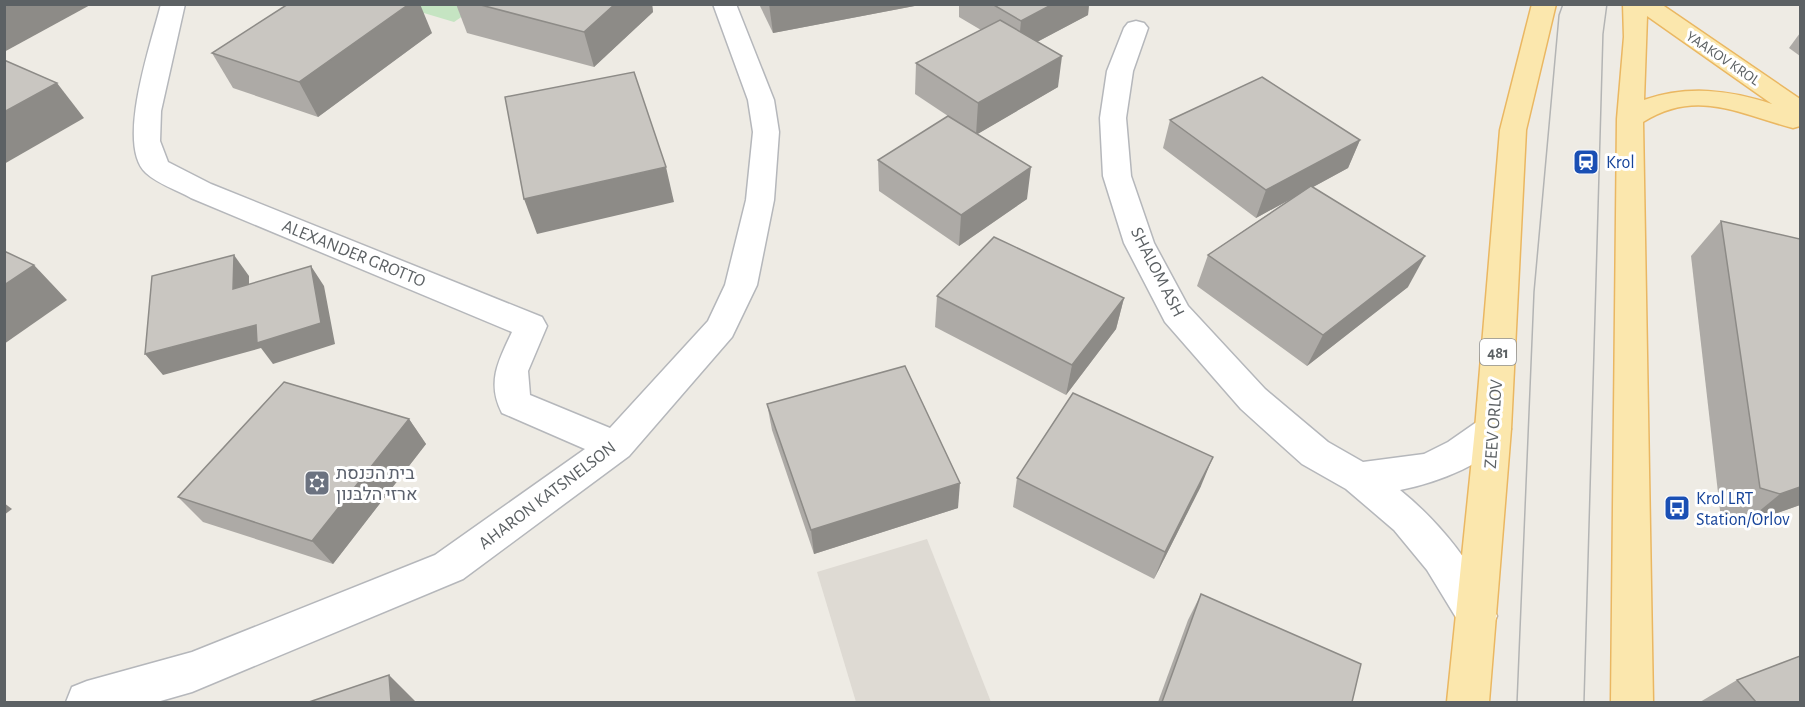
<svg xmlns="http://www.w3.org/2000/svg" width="1805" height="707" viewBox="0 0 1805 707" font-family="'Alegreya Sans',Heebo,sans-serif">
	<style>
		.education { fill: #dedad3 }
		.green { fill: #c5e4c2 }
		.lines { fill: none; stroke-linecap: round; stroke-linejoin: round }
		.minor-casing { stroke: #b5b7bb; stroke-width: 3 }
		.major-casing { stroke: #eab762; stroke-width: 3 }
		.minor { fill: #fff; fill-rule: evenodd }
		.major { fill: #fbe7ad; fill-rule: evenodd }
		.tram { stroke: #b3b4b4; stroke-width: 1.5 }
		.wall { fill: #adaaa6 }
		.shaded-wall { fill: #8d8b87 }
		.building { fill: #c9c6c1; stroke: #8d8b87; stroke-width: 1.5 }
		.labels { text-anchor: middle; stroke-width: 6; stroke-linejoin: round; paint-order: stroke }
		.far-street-label { font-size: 15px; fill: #5c6164; stroke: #fff }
		.shield { fill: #fff; stroke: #8d9092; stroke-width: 1.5 }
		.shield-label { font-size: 16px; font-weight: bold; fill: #5c6164 }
		.transit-label { font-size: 18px; fill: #164399; stroke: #fff; text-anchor: start }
		.street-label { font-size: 18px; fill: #5c6164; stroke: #fff }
		.worship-label { font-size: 18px; fill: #5b616d; stroke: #fff; text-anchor: start }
	</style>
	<rect width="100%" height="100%" fill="#eeebe4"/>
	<!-- education -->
	<polygon class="education" points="927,539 991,702 856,702 817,572"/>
	<!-- green -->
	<polygon class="green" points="397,5 479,5 454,22"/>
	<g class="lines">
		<!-- minor casing -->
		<g class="minor-casing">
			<g id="minor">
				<path d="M161,4H185L161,111L160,141L168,162L211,184L542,317L547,326L528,371L530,395L610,428L708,321L725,285L746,200L753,132L748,100L713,4H736L774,100L779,132L774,200L757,285L732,337L629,456L463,579L192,692L157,702H66L72,687L87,681L192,652L435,555L585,449L502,413C486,382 499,360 512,332L191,198C177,190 158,184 146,173C115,145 152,41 161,4Z"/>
				<path d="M1136,21L1144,23L1148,28L1133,71L1126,118L1131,176L1154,243L1188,306L1265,389L1328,442L1363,462L1424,454L1448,442L1481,419L1493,415L1505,419L1511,429C1493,463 1436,483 1400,490C1441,523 1476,568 1497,616L1491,629L1477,635L1463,629L1427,570L1394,530L1346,489L1302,464L1241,409L1165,322L1124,243L1103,176L1100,118L1107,71L1124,28L1128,23Z"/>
			</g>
		</g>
		<!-- major casing -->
		<g class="major-casing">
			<g id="major">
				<polygon points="1532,4 1556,4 1526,130 1511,429 1489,702 1447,702 1475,429 1500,130"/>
				<path d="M1623,4H1661L1800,99V126L1793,128C1739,114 1697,88 1643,122L1653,702H1611L1617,119L1624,37ZM1647,16L1772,104C1729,90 1688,85 1644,100Z"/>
			</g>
		</g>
		<!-- minor -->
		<use href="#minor" class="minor"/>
		<!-- major -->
		<use href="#major" class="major"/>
		<!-- tram -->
		<g class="tram">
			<polyline points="1517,702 1534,292 1559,15 1563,4"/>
			<polyline points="1584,702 1603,34 1607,4"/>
		</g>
	</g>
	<!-- wall -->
	<g class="wall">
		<polygon points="456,4 652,4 653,12 594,67 467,33"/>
		<polygon points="759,4 925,4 773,33"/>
		<polygon points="959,4 1089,4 1088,15 1037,42 1058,87 977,134 1027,199 959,246 879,191 878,160 951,118 915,94 916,63 981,30 959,17"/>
		<polygon points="432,33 318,117 233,88 212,53"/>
		<polygon points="1800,33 1800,56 1789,48"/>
		<polygon points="1170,120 1360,140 1348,168 1313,187 1408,287 1307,366 1197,286 1208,255 1292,198 1256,218 1163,148"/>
		<polygon points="1721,221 1800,505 1741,526 1721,519 1691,256"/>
		<polygon points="937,296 1124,298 1116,329 1066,395 935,327"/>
		<polygon points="767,404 958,508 814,554 772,430"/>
		<polygon points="409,419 426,444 333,564 203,522 178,497"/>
		<polygon points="1017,478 1201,486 1154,579 1013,507"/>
		<polygon points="1201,594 1352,702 1158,702 1188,620"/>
		<polygon points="1737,680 1800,702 1700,702"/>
	</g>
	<!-- shaded-wall -->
	<g class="shaded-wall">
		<polygon points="4,4 92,4 4,52"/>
		<polygon points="409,4 420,4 432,33 318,117 299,82"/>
		<polygon points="615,4 652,4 653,12 594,67 584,32"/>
		<polygon points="769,4 925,4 773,33"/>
		<polygon points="1053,4 1089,4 1088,15 1018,52 1021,21"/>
		<polygon points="1062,56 1058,87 976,135 978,103"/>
		<polygon points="57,83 84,118 4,164 4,112"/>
		<polygon points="1360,140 1348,168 1256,218 1266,190"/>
		<polygon points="666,167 674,202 537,234 524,199"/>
		<polygon points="1031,167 1027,199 959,246 961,215"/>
		<polygon points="234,255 249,276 249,309 233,289"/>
		<polygon points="1425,256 1408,287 1307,366 1323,335"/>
		<polygon points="34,265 67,300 4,344 4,285"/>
		<polygon points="311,266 324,286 335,344 273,364 261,348 163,375 145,354 256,325"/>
		<polygon points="1124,298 1116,329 1066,395 1072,365"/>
		<polygon points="409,419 426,444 333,564 312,541"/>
		<polygon points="1213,457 1201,486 1154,579 1165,552"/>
		<polygon points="960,483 958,508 814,554 811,530"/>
		<polygon points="1800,487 1800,505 1741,526 1780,494"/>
		<polygon points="4,503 12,509 4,515"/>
		<polygon points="389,675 416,702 391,702"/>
	</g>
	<!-- building -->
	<g class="building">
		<polygon points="288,4 409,4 299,82 212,53"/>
		<polygon points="477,4 615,4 584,32"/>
		<polygon points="992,4 1053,4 1021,21"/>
		<polygon points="1000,20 1062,56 978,103 916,63"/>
		<polygon points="4,60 57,83 4,112"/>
		<polygon points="634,72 666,167 524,199 505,97"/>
		<polygon points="1262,77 1360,140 1266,190 1170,120"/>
		<polygon points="948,116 1031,167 961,215 878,160"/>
		<polygon points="1311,186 1425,256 1323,335 1208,255"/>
		<polygon points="1721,221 1800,239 1800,487 1780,494 1760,488"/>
		<polygon points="994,237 1124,298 1072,365 937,296"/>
		<polygon points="4,251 34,265 4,285"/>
		<polygon points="234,255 233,289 311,266 321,323 257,343 256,325 145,354 152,276"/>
		<polygon points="905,366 960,483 811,530 767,404"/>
		<polygon points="284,382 409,419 312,541 178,497"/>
		<polygon points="1073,393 1213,457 1165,552 1017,478"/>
		<polygon points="1201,594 1361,664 1352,702 1162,702"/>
		<polygon points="1800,656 1800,702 1756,702 1737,680"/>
		<polygon points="389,675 391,702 309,702"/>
	</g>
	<!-- icons -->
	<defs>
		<g id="station-square" transform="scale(1.35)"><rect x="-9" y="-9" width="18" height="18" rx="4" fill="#1a4fb4" stroke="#fff"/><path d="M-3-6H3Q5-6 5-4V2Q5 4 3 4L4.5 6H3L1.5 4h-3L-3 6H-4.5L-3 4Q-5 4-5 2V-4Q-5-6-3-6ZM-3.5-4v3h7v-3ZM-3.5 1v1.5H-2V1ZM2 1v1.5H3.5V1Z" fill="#fff"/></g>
		<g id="synagogue-square" transform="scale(1.35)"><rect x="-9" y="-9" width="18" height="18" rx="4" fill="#6b7280" stroke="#fff"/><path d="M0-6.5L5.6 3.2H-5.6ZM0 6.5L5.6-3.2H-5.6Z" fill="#fff"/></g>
		<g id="bus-square" transform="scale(1.35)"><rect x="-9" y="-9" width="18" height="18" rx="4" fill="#1a4fb4" stroke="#fff"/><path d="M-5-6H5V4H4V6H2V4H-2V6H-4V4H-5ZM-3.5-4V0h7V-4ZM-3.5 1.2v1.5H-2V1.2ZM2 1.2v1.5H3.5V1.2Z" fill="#fff"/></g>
	</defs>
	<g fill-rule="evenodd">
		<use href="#station-square" x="1586" y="162"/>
		<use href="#synagogue-square" x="317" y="483"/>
		<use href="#bus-square" x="1677" y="508"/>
	</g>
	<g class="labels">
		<!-- far-street labels -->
		<g class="far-street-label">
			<text transform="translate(1723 58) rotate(34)" y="5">YAAKOV KROL</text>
		</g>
		<!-- shield labels -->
		<rect class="shield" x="1480" y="339" width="36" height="26" rx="4.5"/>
		<g class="shield-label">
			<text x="1498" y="358">481</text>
		</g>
		<!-- transit labels -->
		<g class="transit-label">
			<text x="1606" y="168">Krol</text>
			<text x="1696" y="504">Krol LRT<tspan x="1696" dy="21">Station/Orlov</tspan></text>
		</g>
		<!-- street labels -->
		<g class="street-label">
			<text transform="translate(354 253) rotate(22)" y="6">ALEXANDER GROTTO</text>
			<text transform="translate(1158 272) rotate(63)" y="6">SHALOM ASH</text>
			<text transform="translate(1493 424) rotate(-86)" y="6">ZEEV ORLOV</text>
			<text transform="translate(547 495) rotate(-37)" y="6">AHARON KATSNELSON</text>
		</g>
		<!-- worship labels -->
		<g class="worship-label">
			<text x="336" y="479">בית הכנסת<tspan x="336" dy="21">ארזי הלבנון</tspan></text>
		</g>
	</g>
	<!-- border -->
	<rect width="1805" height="707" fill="none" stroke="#5c6164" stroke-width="12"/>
</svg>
